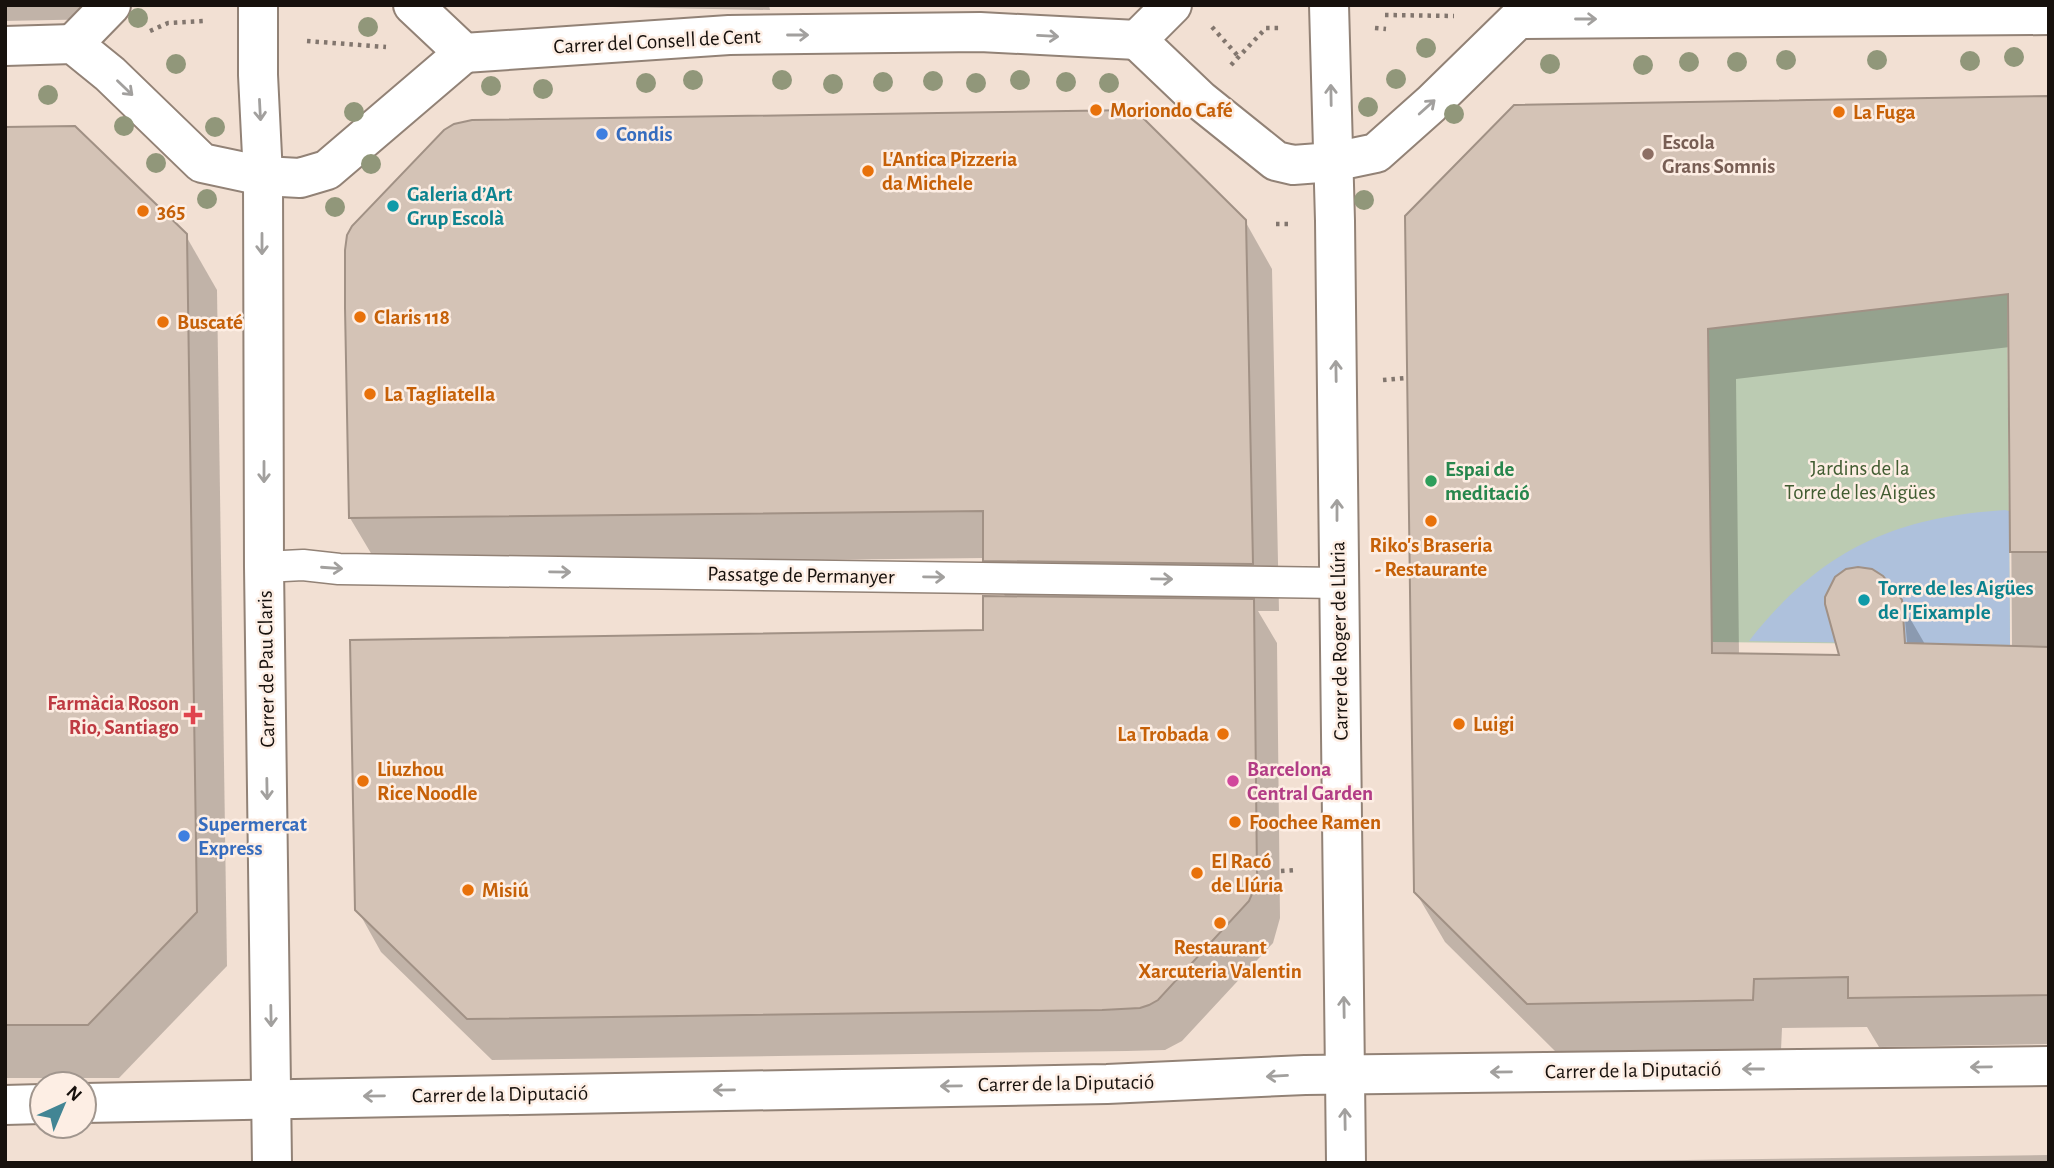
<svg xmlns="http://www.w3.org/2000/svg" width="2054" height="1168" viewBox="0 0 2054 1168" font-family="'Alegreya Sans',sans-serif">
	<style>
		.green { fill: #bbcbb2 }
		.water { fill: #aec1dc; fill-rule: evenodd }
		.shadow { fill: #0003; fill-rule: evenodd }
		.building { fill: #d4c3b6; stroke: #a19185; stroke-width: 2 }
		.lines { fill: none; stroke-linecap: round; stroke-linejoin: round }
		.service-casing { stroke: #928276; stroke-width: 33 }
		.pedestrian-casing { stroke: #928276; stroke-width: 42 }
		.minor-casing { stroke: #928276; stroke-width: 42 }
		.secondary-casing { stroke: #928276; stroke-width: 42 }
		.path { stroke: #82766e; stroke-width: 4.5; stroke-dasharray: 3.5 5; stroke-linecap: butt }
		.service { stroke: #fff; stroke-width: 30 }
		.pedestrian { stroke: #fff; stroke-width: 38 }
		.minor { stroke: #fff; stroke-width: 38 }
		.secondary { stroke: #fff; stroke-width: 38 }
		.tree { fill: #91977a }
		.oneway { stroke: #a2a09e }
		.food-dot { fill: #e8710a; stroke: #fdeee4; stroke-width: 2.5 }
		.shop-dot { fill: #3f7fe0; stroke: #fdeee4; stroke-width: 2.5 }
		.education-dot { fill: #8d6e63; stroke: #fdeee4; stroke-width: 2.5 }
		.culture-dot { fill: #0f9aa8; stroke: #fdeee4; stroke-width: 2.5 }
		.leisure-dot { fill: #2e9e5b; stroke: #fdeee4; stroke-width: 2.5 }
		.health-dot { fill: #e0444e; stroke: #fdeee4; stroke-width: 2.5 }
		.hotel-dot { fill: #d1479c; stroke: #fdeee4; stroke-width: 2.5 }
		.labels { text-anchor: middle; stroke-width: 5; stroke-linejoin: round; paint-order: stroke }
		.street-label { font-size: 21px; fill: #17110d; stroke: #fdeee4 }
		.food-label { font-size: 21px; font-weight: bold; fill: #c56008; stroke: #fdeee4; text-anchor: start }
		.shop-label { font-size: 21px; font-weight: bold; fill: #366cbe; stroke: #fdeee4; text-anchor: start }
		.education-label { font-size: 21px; font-weight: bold; fill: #785e54; stroke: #fdeee4; text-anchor: start }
		.culture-label { font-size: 21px; font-weight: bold; fill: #0d838f; stroke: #fdeee4; text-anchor: start }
		.park-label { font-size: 21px; fill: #415c31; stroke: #fdeee4 }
		.leisure-label { font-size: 21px; font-weight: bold; fill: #27864d; stroke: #fdeee4; text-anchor: start }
		.health-label { font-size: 21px; font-weight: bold; fill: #be3a42; stroke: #fdeee4; text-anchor: end }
		.hotel-label { font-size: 21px; font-weight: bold; fill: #b23c85; stroke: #fdeee4; text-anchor: start }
	</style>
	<rect width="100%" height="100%" fill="#f2e0d3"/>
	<!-- green -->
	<polygon class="green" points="2007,294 2010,645 1712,642 1708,328"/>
	<!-- water -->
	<path class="water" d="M2005,510L2009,511L2010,645L1749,641C1819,552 1892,517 2005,510ZM1858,567C1878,568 1884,578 1892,595L1901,594L1902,607L1825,597C1831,579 1840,570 1858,567Z"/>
	<!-- shadow -->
	<g class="shadow">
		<polygon points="5,5 116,5 103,19 5,21"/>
		<polygon points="769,5 770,10 511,5"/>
		<polygon points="1073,5 1161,5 1158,8"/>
		<path d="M2049,97V1044L1879,1047L1867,1027L1782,1028L1781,1050L1557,1053L1445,942L1415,891L1407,217ZM2010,347L2012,648L1926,646L1900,601L1842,657L1739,655L1736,379ZM1902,620H1905L1908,652H1904Z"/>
		<polygon points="5,129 186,236 217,290 227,966 119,1078 5,1078"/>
		<polygon points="1245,221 1272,269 1279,611 1258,611 1277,643 1280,918 1273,943 1182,1041 1165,1050 1127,1051 492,1060 381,952 357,909 985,632 1006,598 985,558 378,565 350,518"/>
		<polygon points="2049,1155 2049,1163 1537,1163 1537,1162"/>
	</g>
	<!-- building -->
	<g class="building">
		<polygon points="2049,96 2049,552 2010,552 2008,294 1708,329 1712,653 1839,655 1825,604 1825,597 1835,577 1846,569 1858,567 1872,569 1883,576 1902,600 1905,643 2049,647 2049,995 1848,998 1848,977 1754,979 1753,1000 1527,1004 1414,892 1405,216 1514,105"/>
		<polygon points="1135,110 1246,220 1253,564 983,561 983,511 349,518 345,308 345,250 347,235 352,226 444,130 454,124 472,120"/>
		<polygon points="75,126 187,234 197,912 88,1025 5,1025 5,127"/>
		<polygon points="983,596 1254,599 1257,875 1255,887 1249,901 1158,1000 1149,1005 1140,1008 1102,1010 467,1019 355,910 350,640 983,630"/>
	</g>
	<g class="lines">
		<!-- service casing -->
		<g class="service-casing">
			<polyline id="service" points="264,567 303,565 339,569 1338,583"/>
		</g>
		<!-- pedestrian casing -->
		<g class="pedestrian-casing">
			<g id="pedestrian">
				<polyline points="1137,40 1200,100 1276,161 1293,165 1333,162"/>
				<polyline points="73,44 111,5"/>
				<polyline points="263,176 300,178 327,170 464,53"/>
			</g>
		</g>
		<!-- minor casing -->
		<g class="minor-casing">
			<g id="minor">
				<polyline points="413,5 464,53 729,35 980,32 1137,40 1172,5"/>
				<polyline points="5,46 73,44 110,74 202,163 263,176"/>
				<polyline points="1333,162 1376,153 1431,104 1518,19 2049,15"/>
				<polyline points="84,1103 1107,1084 1305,1075 2049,1066"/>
				<polyline points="5,1105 42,1104"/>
			</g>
		</g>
		<!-- secondary casing -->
		<g class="secondary-casing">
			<g id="secondary">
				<polyline points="258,5 258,75 263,176 264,567 272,1163"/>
				<polyline points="1329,5 1335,221 1346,1163"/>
			</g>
		</g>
		<!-- path -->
		<g class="path">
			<polyline points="1385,15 1454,16"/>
			<polyline points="1212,27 1238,56"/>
			<polyline points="1375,28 1386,29"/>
			<polyline points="150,31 168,23 203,21"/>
			<polyline points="307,41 386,47"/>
			<polyline points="1231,65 1266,28 1283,28"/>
			<polyline points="1276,224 1289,224"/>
			<polyline points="1383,380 1406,378"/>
			<polyline points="1281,871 1295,870"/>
		</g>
		<!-- service -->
		<use href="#service" class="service"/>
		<!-- pedestrian -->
		<use href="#pedestrian" class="pedestrian"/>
		<!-- minor -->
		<use href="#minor" class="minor"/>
		<!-- secondary -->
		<use href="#secondary" class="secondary"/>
	</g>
	<!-- trees -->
	<g class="tree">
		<circle cx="138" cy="18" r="10"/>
		<circle cx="368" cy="27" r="10"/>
		<circle cx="1426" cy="48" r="10"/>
		<circle cx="2014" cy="57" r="10"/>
		<circle cx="1786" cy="60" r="10"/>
		<circle cx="1877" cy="60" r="10"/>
		<circle cx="1970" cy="61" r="10"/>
		<circle cx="1689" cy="62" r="10"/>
		<circle cx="1737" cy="62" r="10"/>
		<circle cx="176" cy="64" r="10"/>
		<circle cx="1550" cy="64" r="10"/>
		<circle cx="1643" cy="65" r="10"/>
		<circle cx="1396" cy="79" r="10"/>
		<circle cx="693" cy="80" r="10"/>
		<circle cx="782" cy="80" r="10"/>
		<circle cx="1020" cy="80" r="10"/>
		<circle cx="933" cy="81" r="10"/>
		<circle cx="883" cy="82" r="10"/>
		<circle cx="1066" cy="82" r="10"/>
		<circle cx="646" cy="83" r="10"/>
		<circle cx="976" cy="83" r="10"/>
		<circle cx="1109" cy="83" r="10"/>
		<circle cx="833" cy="84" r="10"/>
		<circle cx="491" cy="86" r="10"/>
		<circle cx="543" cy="89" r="10"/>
		<circle cx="48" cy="95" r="10"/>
		<circle cx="1368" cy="107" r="10"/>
		<circle cx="354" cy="112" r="10"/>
		<circle cx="1454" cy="114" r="10"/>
		<circle cx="124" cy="126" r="10"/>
		<circle cx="215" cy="127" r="10"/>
		<circle cx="156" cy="163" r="10"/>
		<circle cx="371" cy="164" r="10"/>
		<circle cx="207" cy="199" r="10"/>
		<circle cx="1364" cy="200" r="10"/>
		<circle cx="335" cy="207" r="10"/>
	</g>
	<!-- one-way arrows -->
	<defs><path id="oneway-shaft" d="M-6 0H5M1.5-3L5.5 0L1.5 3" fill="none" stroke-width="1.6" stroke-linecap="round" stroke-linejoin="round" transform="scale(1.75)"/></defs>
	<g class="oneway">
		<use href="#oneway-shaft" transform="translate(1586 19)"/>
		<use href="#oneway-shaft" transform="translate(798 35)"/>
		<use href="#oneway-shaft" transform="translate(1048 36) rotate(3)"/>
		<use href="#oneway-shaft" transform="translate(125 88) rotate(44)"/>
		<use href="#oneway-shaft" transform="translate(1331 95) rotate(-91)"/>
		<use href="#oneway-shaft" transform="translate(1427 107) rotate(-42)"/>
		<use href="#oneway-shaft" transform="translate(260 110) rotate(87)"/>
		<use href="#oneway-shaft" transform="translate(262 244) rotate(90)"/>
		<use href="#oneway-shaft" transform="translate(1336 371) rotate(-91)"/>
		<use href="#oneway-shaft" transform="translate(264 472) rotate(90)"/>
		<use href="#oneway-shaft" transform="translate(1337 510) rotate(-90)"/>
		<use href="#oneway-shaft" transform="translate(332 568) rotate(4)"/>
		<use href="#oneway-shaft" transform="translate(560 572) rotate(1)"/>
		<use href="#oneway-shaft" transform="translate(934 577) rotate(1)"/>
		<use href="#oneway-shaft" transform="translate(1162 579) rotate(1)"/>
		<use href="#oneway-shaft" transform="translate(267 789) rotate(89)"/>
		<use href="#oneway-shaft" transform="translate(1344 1007) rotate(-91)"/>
		<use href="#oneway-shaft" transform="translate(271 1016) rotate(89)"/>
		<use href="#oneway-shaft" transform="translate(1981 1067) rotate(179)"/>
		<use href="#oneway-shaft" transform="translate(1753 1069) rotate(180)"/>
		<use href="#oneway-shaft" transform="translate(1501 1072) rotate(179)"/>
		<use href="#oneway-shaft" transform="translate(1277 1076) rotate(177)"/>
		<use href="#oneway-shaft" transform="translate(951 1086) rotate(179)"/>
		<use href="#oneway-shaft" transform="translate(724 1090) rotate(179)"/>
		<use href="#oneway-shaft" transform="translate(374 1096) rotate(179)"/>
		<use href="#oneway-shaft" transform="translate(1345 1119) rotate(-91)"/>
	</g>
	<!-- markers -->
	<g class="food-dot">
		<circle cx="1096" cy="110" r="7"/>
		<circle cx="1839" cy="112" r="7"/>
		<circle cx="868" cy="171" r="7"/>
		<circle cx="143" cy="211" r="7"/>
		<circle cx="360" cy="317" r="7"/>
		<circle cx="163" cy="322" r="7"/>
		<circle cx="370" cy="394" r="7"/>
		<circle cx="1431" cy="521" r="7"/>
		<circle cx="1459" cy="724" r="7"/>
		<circle cx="1223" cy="734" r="7"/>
		<circle cx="363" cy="781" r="7"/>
		<circle cx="1235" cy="822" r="7"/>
		<circle cx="1197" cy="873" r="7"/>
		<circle cx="468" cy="890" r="7"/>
		<circle cx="1220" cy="923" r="7"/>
	</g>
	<g class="shop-dot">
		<circle cx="602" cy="134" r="7"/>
		<circle cx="184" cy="836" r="7"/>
	</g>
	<circle class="education-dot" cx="1648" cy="154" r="7"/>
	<g class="culture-dot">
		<circle cx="393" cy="206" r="7"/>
		<circle cx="1864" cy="600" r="7"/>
	</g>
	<circle class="leisure-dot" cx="1431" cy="481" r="7"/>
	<path class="health-dot" d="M189.5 704.5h7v7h7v7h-7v7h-7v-7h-7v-7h7z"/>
	<circle class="hotel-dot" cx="1233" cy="781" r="7"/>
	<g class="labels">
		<!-- street labels -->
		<g class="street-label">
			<text transform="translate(657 41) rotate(-3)" y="7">Carrer del Consell de Cent</text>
			<text transform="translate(801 575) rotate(1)" y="7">Passatge de Permanyer</text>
			<text transform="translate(1339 641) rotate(-91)" y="7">Carrer de Roger de Llúria</text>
			<text transform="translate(266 669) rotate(-91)" y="7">Carrer de Pau Claris</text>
			<text transform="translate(1633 1070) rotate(-1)" y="7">Carrer de la Diputació</text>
			<text transform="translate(1066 1083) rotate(-1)" y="7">Carrer de la Diputació</text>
			<text transform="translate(500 1094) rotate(-1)" y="7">Carrer de la Diputació</text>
		</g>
		<!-- food labels -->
		<g class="food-label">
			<text x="1110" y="117">Moriondo Café</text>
			<text x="1853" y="119">La Fuga</text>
			<text x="882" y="166">L'Antica Pizzeria<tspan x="882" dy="24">da Michele</tspan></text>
			<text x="157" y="218">365</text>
			<text x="374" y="324">Claris 118</text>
			<text x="177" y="329">Buscaté</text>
			<text x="384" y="401">La Tagliatella</text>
			<text x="1431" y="552" text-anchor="middle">Riko's Braseria<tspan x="1431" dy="24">- Restaurante</tspan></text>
			<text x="1473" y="731">Luigi</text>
			<text x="1209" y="741" text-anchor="end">La Trobada</text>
			<text x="377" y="776">Liuzhou<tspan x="377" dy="24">Rice Noodle</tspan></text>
			<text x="1249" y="829">Foochee Ramen</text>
			<text x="1211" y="868">El Racó<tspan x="1211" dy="24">de Llúria</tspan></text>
			<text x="482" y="897">Misiú</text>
			<text x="1220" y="954" text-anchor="middle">Restaurant<tspan x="1220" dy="24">Xarcuteria Valentin</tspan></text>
		</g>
		<!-- shop labels -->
		<g class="shop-label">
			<text x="616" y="141">Condis</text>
			<text x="198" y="831">Supermercat<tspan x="198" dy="24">Express</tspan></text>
		</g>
		<!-- education labels -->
		<g class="education-label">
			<text x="1662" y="149">Escola<tspan x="1662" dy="24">Grans Somnis</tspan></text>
		</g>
		<!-- culture labels -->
		<g class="culture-label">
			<text x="407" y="201">Galeria d’Art<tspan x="407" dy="24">Grup Escolà</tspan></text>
			<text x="1878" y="595">Torre de les Aigües<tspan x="1878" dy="24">de l'Eixample</tspan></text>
		</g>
		<!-- park labels -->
		<g class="park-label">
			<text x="1860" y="475">Jardins de la<tspan x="1860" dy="24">Torre de les Aigües</tspan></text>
		</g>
		<!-- leisure labels -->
		<g class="leisure-label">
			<text x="1445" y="476">Espai de<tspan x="1445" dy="24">meditació</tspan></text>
		</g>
		<!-- health labels -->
		<g class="health-label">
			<text x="179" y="710">Farmàcia Roson<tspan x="179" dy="24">Rio, Santiago</tspan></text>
		</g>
		<!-- hotel labels -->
		<g class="hotel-label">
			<text x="1247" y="776">Barcelona<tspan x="1247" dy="24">Central Garden</tspan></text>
		</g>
	</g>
	<!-- border -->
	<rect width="2054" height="1168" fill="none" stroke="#17110d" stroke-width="14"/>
	<!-- north arrow -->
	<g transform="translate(63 1105) rotate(44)"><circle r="33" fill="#fdeee4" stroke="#a1968e" stroke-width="2"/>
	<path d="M0-5L12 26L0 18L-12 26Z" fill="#428594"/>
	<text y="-10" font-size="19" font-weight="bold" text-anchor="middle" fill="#17110d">N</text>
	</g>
</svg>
